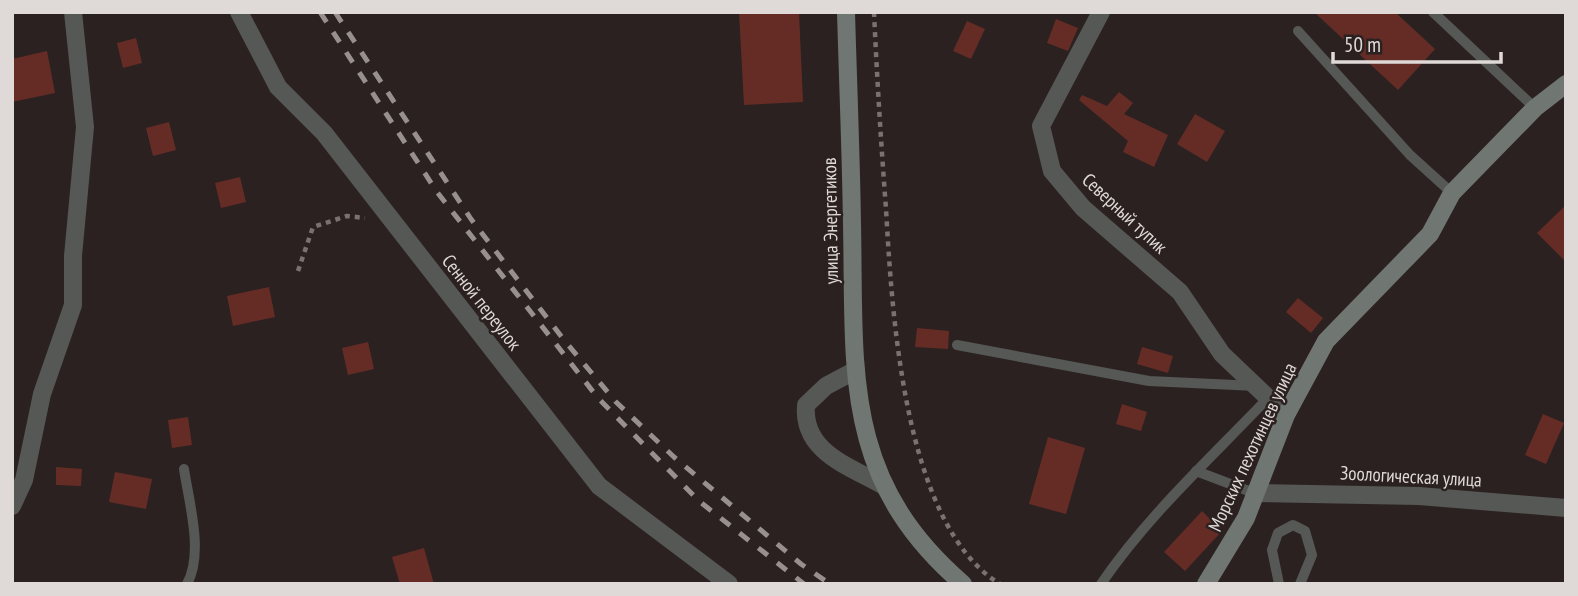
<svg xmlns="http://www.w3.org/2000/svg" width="1578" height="596" viewBox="0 0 1578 596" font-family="'PT Sans Narrow',sans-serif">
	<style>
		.building { fill: #652c26 }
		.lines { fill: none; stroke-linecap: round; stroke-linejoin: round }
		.path { stroke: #7a7270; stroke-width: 4.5; stroke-dasharray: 5 5; stroke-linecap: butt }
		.lane { stroke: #555855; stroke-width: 10 }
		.street { stroke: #555855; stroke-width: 18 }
		.secondary { stroke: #707671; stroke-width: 18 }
		.rail { stroke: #97908e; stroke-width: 5; stroke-dasharray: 12 12; stroke-linecap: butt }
		.labels { text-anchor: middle; stroke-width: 5; stroke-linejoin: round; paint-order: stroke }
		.street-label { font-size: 19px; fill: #dfd9d7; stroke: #2b2120 }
	</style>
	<rect width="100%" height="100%" fill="#2b2120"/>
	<!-- building -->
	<g class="building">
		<polygon points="739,12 799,12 803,102 744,105"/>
		<polygon points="1314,12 1395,12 1435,49 1398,90"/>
		<polygon points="1056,19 1078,28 1068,51 1047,43"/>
		<polygon points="967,21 985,29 971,59 953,51"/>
		<polygon points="136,38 142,63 123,68 117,43"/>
		<polygon points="47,51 55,93 12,102 12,59"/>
		<polygon points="1119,92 1133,103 1124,114 1168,135 1154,167 1123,152 1128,141 1079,100 1082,95 1107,106"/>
		<polygon points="1195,114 1225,131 1207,162 1177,144"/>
		<polygon points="169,122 176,150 153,156 146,128"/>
		<polygon points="240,177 246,202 221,208 215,183"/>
		<polygon points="1566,205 1566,262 1537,233"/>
		<polygon points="269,287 275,317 233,326 227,296"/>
		<polygon points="1298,298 1323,318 1311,333 1286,312"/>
		<polygon points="917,328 949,331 948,349 915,347"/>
		<polygon points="368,342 374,369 348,375 342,348"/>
		<polygon points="1142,347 1173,356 1168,373 1137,364"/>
		<polygon points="1122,404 1147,412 1141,431 1116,424"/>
		<polygon points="1543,414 1564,423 1546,464 1525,455"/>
		<polygon points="188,417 192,445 172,448 168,420"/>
		<polygon points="1048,437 1085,448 1066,514 1029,504"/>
		<polygon points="56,467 82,469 81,486 56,485"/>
		<polygon points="115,472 152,479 146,509 109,502"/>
		<polygon points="1202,511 1222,531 1185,571 1164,552"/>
		<polygon points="424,548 434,584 400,584 392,557"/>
	</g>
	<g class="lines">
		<!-- path -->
		<g class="path">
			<path d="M874,12C877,78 881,143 886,209C892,311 903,525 1000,584"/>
			<polyline points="298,271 313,227 347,216 365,218"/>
		</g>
		<!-- lane -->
		<g class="lane">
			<polyline points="1433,12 1535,108"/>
			<polyline points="1298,31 1410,155 1452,193"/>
			<polyline points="957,345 1149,381 1256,386"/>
			<path d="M184,469C189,503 204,553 187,584"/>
			<polyline points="1196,471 1254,493"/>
			<path d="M1101,584C1149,514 1211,458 1269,397"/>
			<polyline points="1279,584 1272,550 1278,533 1293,525 1305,531 1312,555 1300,584"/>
		</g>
		<!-- street -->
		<g class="street">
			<polyline points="239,12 278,87 324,133 599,486 729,584"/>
			<polyline points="1101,12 1041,126 1052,171 1083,208 1180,292 1222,354 1286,415"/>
			<path d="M856,370L826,386L806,405C802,452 849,466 884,486"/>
			<polyline points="1254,493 1419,496 1566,508"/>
			<polyline points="12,506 24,480 42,394 73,305 73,256 85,127 73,12"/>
		</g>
		<!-- secondary -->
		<g class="secondary">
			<path d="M846,12C848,83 851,154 852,224C855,370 841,479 963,584"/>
			<polyline points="1206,584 1246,518 1286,415 1326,341 1430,234 1452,193 1535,108 1566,84"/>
		</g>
		<!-- rail -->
		<g class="rail">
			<polyline points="320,12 437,192 598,398 699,501 804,584"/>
			<polyline points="335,12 471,219 564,340 616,402 674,457 801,564 830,584"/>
		</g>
	</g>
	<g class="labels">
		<!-- street labels -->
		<g class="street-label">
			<text transform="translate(1125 213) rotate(43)" y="7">Северный тупик</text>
			<text transform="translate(830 221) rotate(-91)" y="7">улица Энергетиков</text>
			<text transform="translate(482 302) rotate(52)" y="7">Сенной переулок</text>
			<text transform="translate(1252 447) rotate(-65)" y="7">Морских пехотинцев улица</text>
			<text transform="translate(1411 476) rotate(3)" y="7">Зоологическая улица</text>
		</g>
	</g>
	<!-- border -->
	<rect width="1578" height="596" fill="none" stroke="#dfd9d7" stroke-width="28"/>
	<!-- scale -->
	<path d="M1333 52v10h168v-10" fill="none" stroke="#dfd9d7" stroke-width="3.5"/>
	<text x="1344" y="52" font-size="21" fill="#dfd9d7" stroke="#2b2120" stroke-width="5" paint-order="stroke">50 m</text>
</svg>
